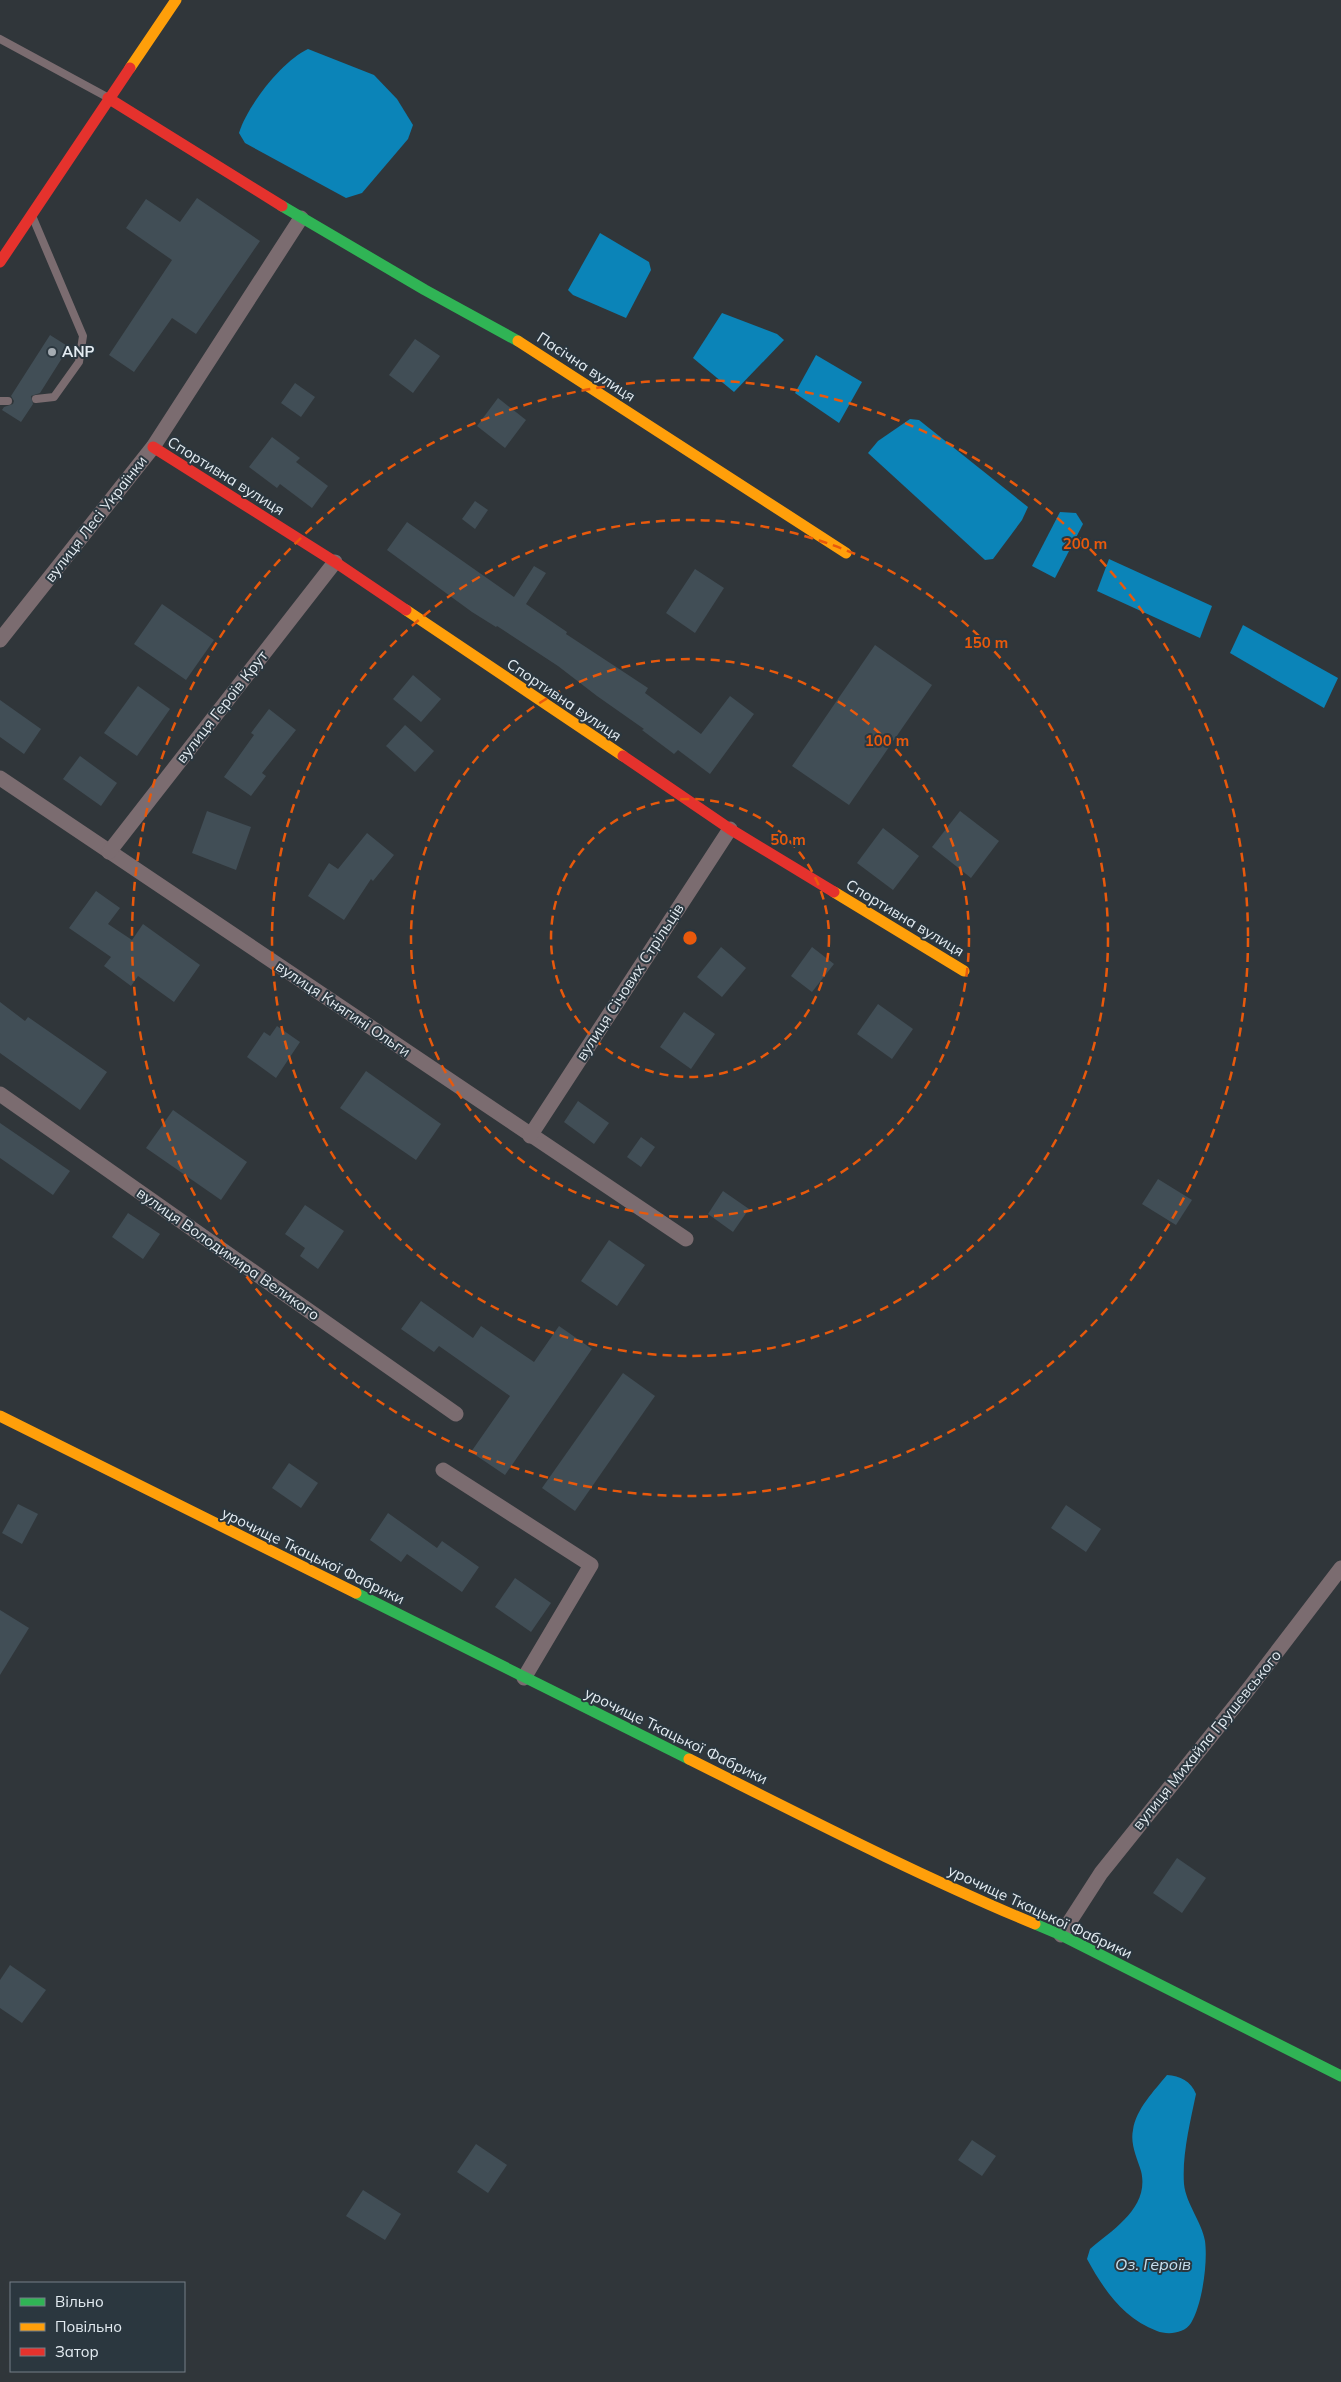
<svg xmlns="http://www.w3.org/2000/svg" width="1341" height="2382" viewBox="0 0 1341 2382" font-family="Mulish,sans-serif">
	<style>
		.water { fill: #0b84b8 }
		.building { fill: #414e56 }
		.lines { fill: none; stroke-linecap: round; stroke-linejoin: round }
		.lane { stroke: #7b6c70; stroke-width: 8 }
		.street { stroke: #7b6c70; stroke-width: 15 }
		.fast { stroke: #30b455; stroke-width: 11 }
		.slow { stroke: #ff9f0a; stroke-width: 11 }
		.jam { stroke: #e5322d; stroke-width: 11 }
		.ring { fill: none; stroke: #e8590c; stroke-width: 2.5; stroke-dasharray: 9 6 }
		.poi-dot { fill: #a5acb2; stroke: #2b373f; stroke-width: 2 }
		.labels { text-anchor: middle; stroke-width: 4; stroke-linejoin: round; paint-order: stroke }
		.poi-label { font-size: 15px; font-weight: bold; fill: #e4ecf2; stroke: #2b373f; text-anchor: start }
		.street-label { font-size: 15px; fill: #e4ecf2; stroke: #2b373f }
		.water-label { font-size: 16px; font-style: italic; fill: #c9e0ef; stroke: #2b373f }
		.centre { fill: #e8590c; stroke: #2b373f; stroke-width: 2.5 }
		.ring-label { font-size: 15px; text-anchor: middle; font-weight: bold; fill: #e8590c; stroke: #2b373f; stroke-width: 4; stroke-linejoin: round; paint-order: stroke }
	</style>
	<rect width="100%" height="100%" fill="#30363a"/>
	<!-- water -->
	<g class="water">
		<path d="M308,49L374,75L397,99L413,125L408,139L362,193L346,198L245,143L239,133C247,106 282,61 308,49Z"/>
		<polygon points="600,233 649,262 651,270 626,318 573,295 568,290"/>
		<polygon points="722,313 777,334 784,340 734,392 693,358"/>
		<polygon points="816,355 862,382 839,423 795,393"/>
		<polygon points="910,419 919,420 1028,507 1022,520 993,559 985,560 868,453 878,441"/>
		<polygon points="1060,512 1076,513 1083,524 1055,578 1032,566"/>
		<polygon points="1109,559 1212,606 1200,638 1097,591"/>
		<polygon points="1243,625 1338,678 1324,708 1230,653"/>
		<path d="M1167,2075C1180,2076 1191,2081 1196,2094C1190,2123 1182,2155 1184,2184C1186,2204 1202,2222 1205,2241C1208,2263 1202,2305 1191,2323C1184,2334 1167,2335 1157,2331C1123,2318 1104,2290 1087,2259L1090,2249C1114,2229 1150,2207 1141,2171C1137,2158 1130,2144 1133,2130C1136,2109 1154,2091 1167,2075Z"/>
	</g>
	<!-- building -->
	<g class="building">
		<polygon points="197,198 260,241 196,334 172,318 134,372 109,355 172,260 126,228 146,199 180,222"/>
		<polygon points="50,335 69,347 40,393 31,396 33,404 21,422 2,410 4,407 13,404 14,401 11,396"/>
		<polygon points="415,339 440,356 413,393 389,375"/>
		<polygon points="295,383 315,397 301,417 281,403"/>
		<polygon points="498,398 526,420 505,448 477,426"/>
		<polygon points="272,437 300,458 296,462 328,486 312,508 280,484 277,488 249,467"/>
		<polygon points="475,501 488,510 475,529 462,519"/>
		<polygon points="407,522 514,597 534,566 546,573 526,604 567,632 566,634 648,688 645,693 701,734 730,696 754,714 710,774 678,750 674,754 642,730 644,729 597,696 558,666 497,626 496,627 472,612 387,550"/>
		<polygon points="695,569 724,588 695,633 666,613"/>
		<polygon points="162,604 214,640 186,680 134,644"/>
		<polygon points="875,645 932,685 849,805 792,766"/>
		<polygon points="413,675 441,699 421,722 393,699"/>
		<polygon points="138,686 170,709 137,756 104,733"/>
		<polygon points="0,700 41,729 24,754 0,737"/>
		<polygon points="269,709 296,730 262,773 266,776 251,796 224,777 254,735 251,733"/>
		<polygon points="405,725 434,751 415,772 386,746"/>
		<polygon points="80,756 117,783 101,806 63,779"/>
		<polygon points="207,811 251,827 236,870 192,853"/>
		<polygon points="960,811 999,841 971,878 932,847"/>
		<polygon points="883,828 919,856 893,890 857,863"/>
		<polygon points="367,833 394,855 373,881 371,879 344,920 308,896 329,863 338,869"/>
		<polygon points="96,891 120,908 108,924 132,940 143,924 200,965 174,1002 138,976 131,986 104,966 111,957 69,928"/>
		<polygon points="721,947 746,968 722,997 697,977"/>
		<polygon points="812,947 834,964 812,992 791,976"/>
		<polygon points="0,1002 25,1021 28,1017 107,1072 80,1110 0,1053"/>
		<polygon points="878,1004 913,1029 892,1059 857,1034"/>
		<polygon points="684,1012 715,1034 691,1069 660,1047"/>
		<polygon points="277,1026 300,1042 276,1078 247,1057 264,1032 270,1036"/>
		<polygon points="366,1071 441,1124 416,1160 340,1108"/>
		<polygon points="578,1101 609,1123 594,1144 564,1122"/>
		<polygon points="173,1110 247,1162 221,1200 146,1148"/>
		<polygon points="0,1123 70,1171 53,1195 0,1158"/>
		<polygon points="641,1137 655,1147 641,1167 627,1157"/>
		<polygon points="1158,1179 1192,1200 1176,1225 1142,1204"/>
		<polygon points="723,1191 749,1209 733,1232 708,1214"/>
		<polygon points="305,1205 344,1231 318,1269 300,1256 305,1248 285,1234"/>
		<polygon points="128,1213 160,1234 143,1259 112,1237"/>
		<polygon points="609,1240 645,1265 617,1306 581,1281"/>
		<polygon points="421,1301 473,1338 481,1326 534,1362 559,1326 592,1349 505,1475 471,1452 510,1396 439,1346 434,1352 401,1329"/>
		<polygon points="623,1373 655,1396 575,1511 542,1488"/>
		<polygon points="289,1463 318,1483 301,1508 272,1488"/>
		<polygon points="18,1504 38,1514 22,1544 2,1533"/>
		<polygon points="1066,1505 1101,1529 1086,1552 1051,1528"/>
		<polygon points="388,1513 437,1548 442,1541 479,1567 462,1592 407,1554 401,1562 370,1540"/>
		<polygon points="515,1578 551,1603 531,1632 495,1607"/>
		<polygon points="0,1610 29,1628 0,1675"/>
		<polygon points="1177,1858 1206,1878 1182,1913 1153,1893"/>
		<polygon points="10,1965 46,1990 22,2023 0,2008 0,1980"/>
		<polygon points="972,2140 996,2156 982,2176 958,2160"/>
		<polygon points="476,2144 507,2165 488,2193 457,2172"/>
		<polygon points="363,2190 401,2214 385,2240 346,2216"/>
	</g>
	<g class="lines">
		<!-- lane -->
		<g class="lane">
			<polyline points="0,39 107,97"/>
			<polyline points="33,218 83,336 79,362 54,397 36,399"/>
			<polyline points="0,401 8,401"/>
		</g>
		<!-- street -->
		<g class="street">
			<polyline points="0,640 153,447 301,218"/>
			<polyline points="0,778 686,1239"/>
			<polyline points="109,852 335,562"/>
			<polyline points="0,1094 456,1414"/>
			<polyline points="530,1136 730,829"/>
			<polyline points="443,1470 591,1565 524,1678"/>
			<polyline points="1061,1935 1101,1873 1247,1691 1341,1568"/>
		</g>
		<!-- fast -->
		<g class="fast">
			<polyline points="282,206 425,290 518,341"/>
			<polyline points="356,1593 689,1759"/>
			<polyline points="1035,1924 1061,1935 1341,2076"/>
		</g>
		<!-- slow -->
		<g class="slow">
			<polyline points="130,68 176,0"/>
			<polyline points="518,341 846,553"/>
			<polyline points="406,610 623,756"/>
			<polyline points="834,892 964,971"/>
			<polyline points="0,1416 356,1593"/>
			<path d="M689,1759C803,1816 917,1875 1035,1924"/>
		</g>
		<!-- jam -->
		<g class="jam">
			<polyline points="108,98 282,206"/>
			<polyline points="0,262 130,68"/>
			<polyline points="153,447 335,562 406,610"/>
			<polyline points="623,756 730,829 834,892"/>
		</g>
	</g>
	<!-- distance rings -->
	<g class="ring">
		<circle cx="690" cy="938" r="139"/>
		<circle cx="690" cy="938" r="279"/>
		<circle cx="690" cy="938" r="418"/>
		<circle cx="690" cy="938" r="558"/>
	</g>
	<!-- markers -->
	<circle class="poi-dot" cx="52" cy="352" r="5"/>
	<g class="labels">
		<!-- poi labels -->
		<g class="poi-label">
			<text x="62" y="357">ANP</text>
		</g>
		<!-- street labels -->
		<g class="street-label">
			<text transform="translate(586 367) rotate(33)" y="5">Пасічна вулиця</text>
			<text transform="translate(226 476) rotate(32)" y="5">Спортивна вулиця</text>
			<text transform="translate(96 519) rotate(-52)" y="5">вулиця Лесі Українки</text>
			<text transform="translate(564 700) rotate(34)" y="5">Спортивна вулиця</text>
			<text transform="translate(222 707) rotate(-52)" y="5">вулиця Героїв Крут</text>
			<text transform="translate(905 918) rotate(31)" y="5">Спортивна вулиця</text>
			<text transform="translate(630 982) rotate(-57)" y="5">вулиця Січових Стрільців</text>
			<text transform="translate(343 1009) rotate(34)" y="5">вулиця Княгині Ольги</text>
			<text transform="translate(228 1254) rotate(35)" y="5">вулиця Володимира Великого</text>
			<text transform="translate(313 1556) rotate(26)" y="5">урочище Ткацької Фабрики</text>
			<text transform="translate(676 1736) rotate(26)" y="5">урочище Ткацької Фабрики</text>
			<text transform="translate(1207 1740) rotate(-51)" y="5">вулиця Михайла Грушевського</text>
			<text transform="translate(1040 1912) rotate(25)" y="5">урочище Ткацької Фабрики</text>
		</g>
		<!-- water labels -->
		<g class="water-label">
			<text x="1153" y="2270">Оз. Героїв</text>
		</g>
	</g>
	<circle cx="690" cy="938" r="8" class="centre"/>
	<g class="ring-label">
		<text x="1085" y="549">200 m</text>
		<text x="986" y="648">150 m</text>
		<text x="887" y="746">100 m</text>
		<text x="788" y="845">50 m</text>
	</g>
	<!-- legend -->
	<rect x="10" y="2282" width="175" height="90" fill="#2b373f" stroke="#757f87"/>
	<rect x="20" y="2298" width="25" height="8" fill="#30b455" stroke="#757f87"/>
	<text x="55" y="2307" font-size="15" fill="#e4ecf2">Вільно</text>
	<rect x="20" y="2323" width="25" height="8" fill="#ff9f0a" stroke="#757f87"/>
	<text x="55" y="2332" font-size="15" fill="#e4ecf2">Повільно</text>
	<rect x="20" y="2348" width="25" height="8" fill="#e5322d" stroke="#757f87"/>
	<text x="55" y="2357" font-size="15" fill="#e4ecf2">Затор</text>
</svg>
